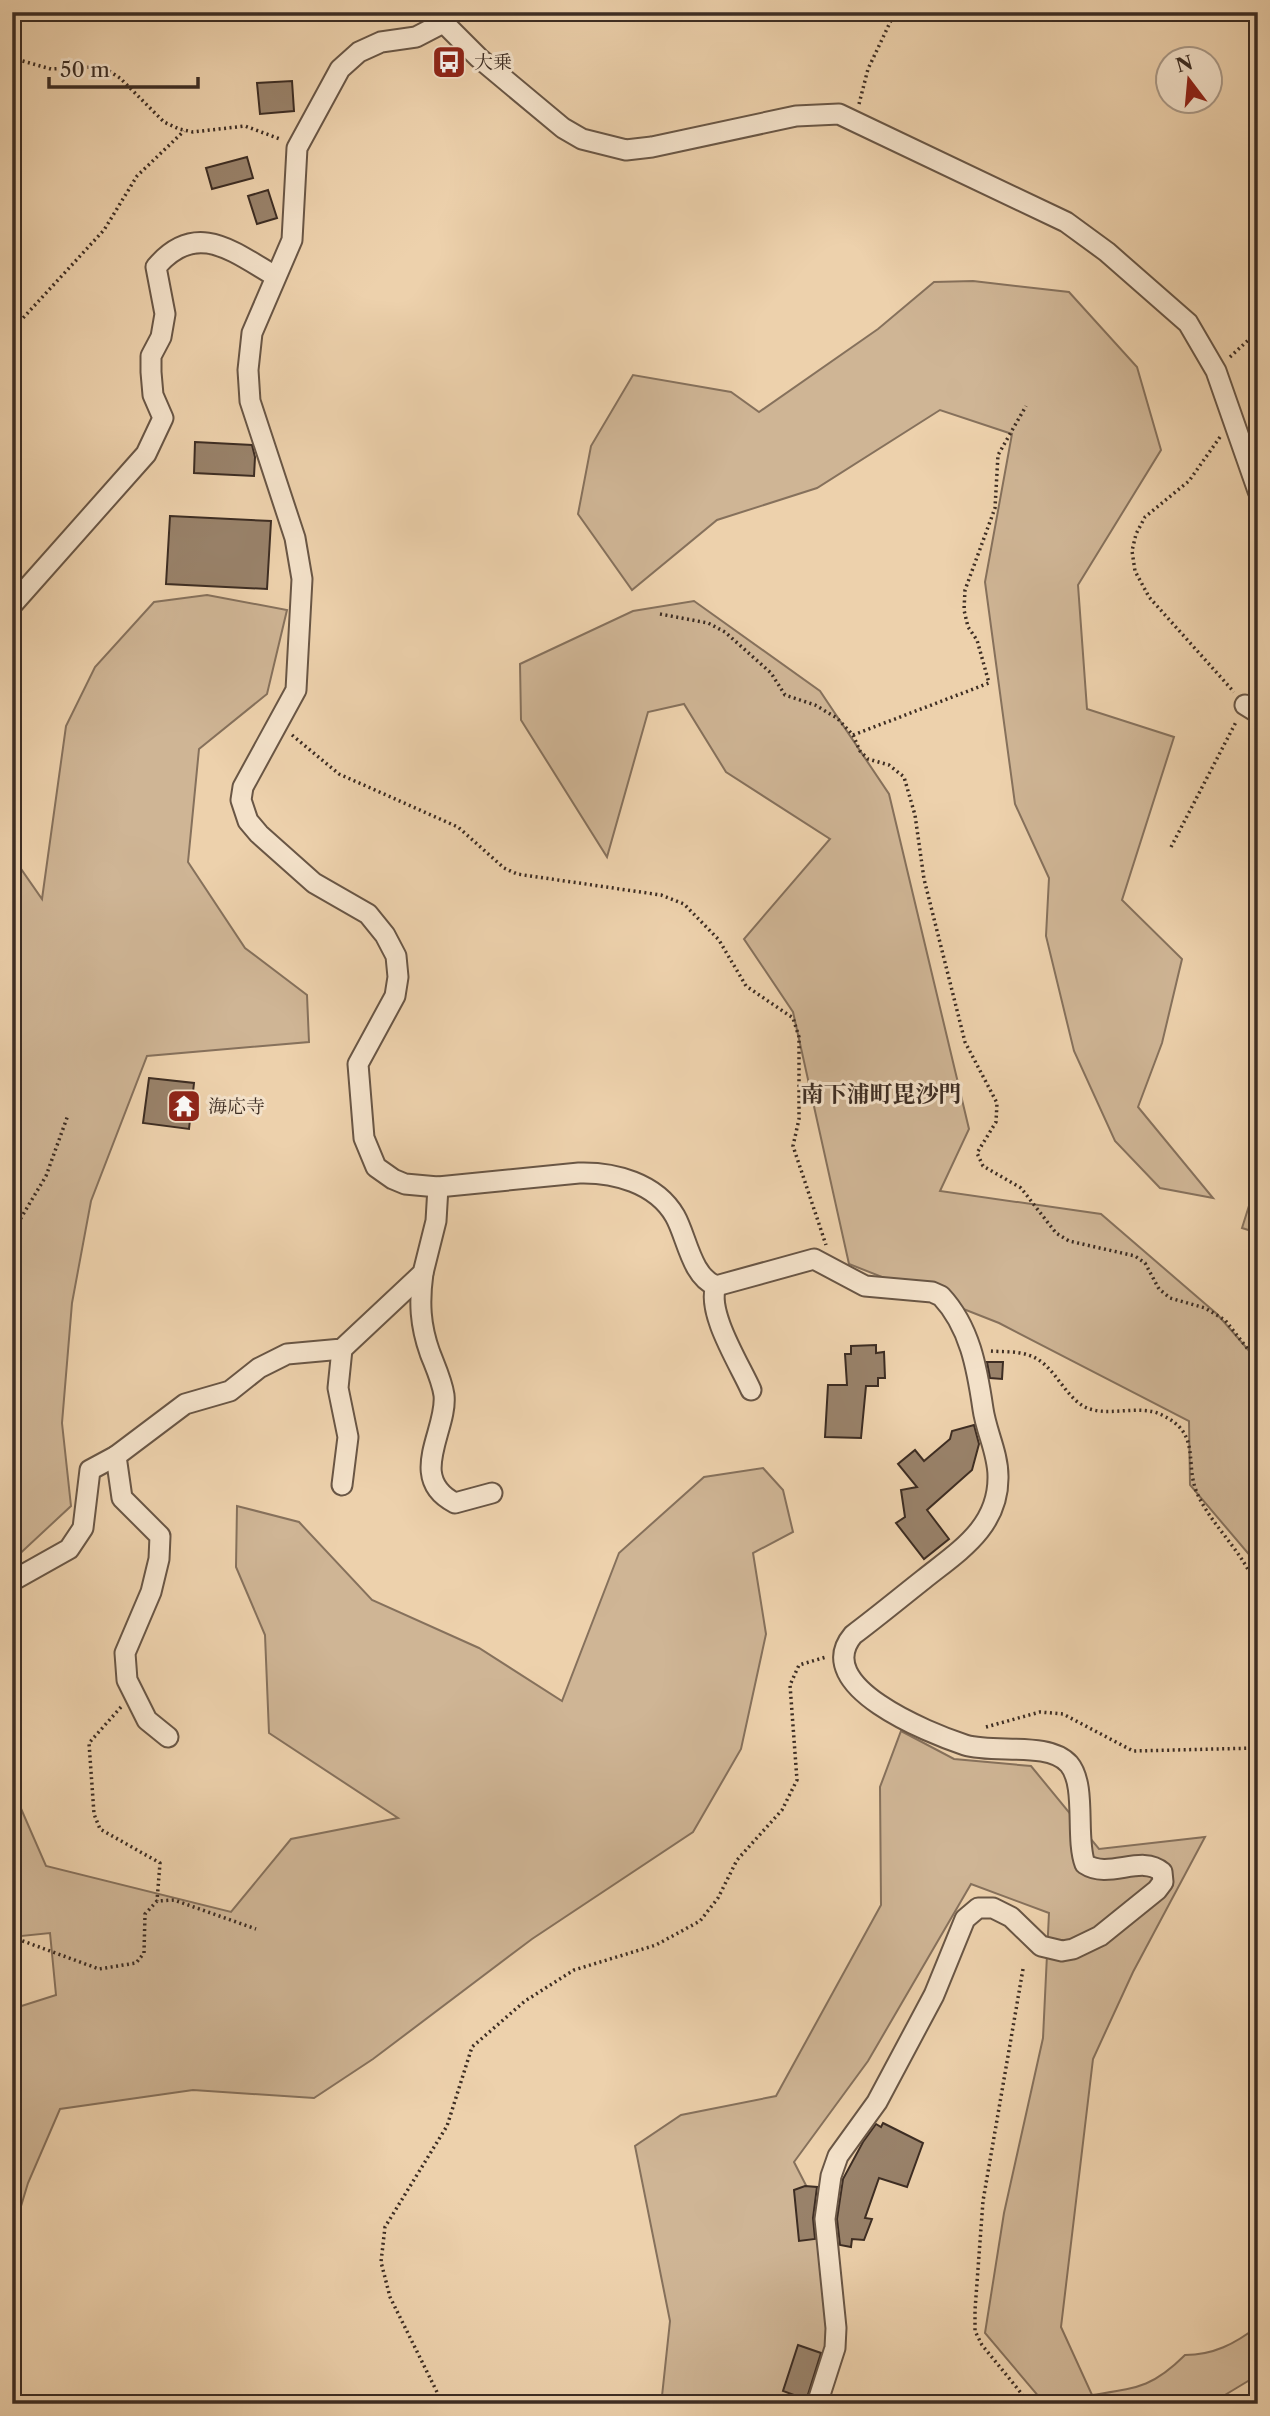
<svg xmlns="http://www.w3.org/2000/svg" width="1270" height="2416" viewBox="0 0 1270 2416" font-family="'Libre Caslon Text','Noto Serif JP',serif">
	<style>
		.green { fill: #cfb595; stroke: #86715c; stroke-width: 2 }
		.building { fill: #99826a; stroke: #3d2d23; stroke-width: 2 }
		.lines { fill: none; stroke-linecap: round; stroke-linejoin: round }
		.minor-casing { stroke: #695645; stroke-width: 23 }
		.path { stroke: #3d2d23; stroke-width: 3.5; stroke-dasharray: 2 3.5; stroke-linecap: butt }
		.minor { stroke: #f3e1c9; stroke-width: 19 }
		.labels { text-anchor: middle; stroke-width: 6; stroke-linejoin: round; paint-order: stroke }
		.poi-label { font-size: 19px; fill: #3d2d23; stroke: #f3e1c9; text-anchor: start }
		.quarter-label { font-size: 23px; font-weight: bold; fill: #3d2d23; stroke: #f3e1c9 }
	</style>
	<rect width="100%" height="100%" fill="#edd1ac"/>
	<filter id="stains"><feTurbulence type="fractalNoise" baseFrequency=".00286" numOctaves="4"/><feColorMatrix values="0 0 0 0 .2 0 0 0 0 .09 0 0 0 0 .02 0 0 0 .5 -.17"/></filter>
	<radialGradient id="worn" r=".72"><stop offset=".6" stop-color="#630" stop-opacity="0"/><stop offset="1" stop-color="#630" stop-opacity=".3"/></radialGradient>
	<!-- green -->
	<g class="green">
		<polygon points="973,281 1069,292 1137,367 1161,450 1078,585 1087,709 1174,737 1122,900 1182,959 1162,1043 1138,1107 1213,1198 1160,1188 1115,1141 1074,1051 1046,936 1049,878 1015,804 985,582 1012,434 940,410 817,488 717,520 632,590 578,514 591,446 633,375 731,392 759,412 878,329 934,282"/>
		<polygon points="207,595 287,610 267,694 199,749 188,862 245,948 307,995 309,1042 147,1056 91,1201 72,1303 62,1423 71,1506 12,1561 12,856 42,899 66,726 95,667 154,602"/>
		<polygon points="694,601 820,691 889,794 969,1129 940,1191 1101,1214 1217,1314 1258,1361 1258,1565 1190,1485 1189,1421 999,1323 849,1264 793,1012 744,939 830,839 726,772 684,704 648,712 607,857 521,720 520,664 633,611"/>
		<polygon points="1258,1177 1258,1233 1242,1228"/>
		<polygon points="763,1468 783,1490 793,1532 753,1553 766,1634 741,1749 693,1832 532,1939 373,2059 314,2098 193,2090 60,2109 28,2183 12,2236 12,2009 56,1995 50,1933 12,1937 12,1788 46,1866 231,1912 291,1839 398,1818 269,1733 265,1635 236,1567 237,1506 299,1522 372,1600 479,1648 562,1701 619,1553 704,1477"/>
		<path d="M901,1731L954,1759L1031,1766L1099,1849L1205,1837L1133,1972L1093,2059L1061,2327L1092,2395C1136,2388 1152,2388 1185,2355C1213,2355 1235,2344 1258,2326V2375L1210,2404L1184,2398L1143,2404H1045L985,2333L1004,2213L1043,2038L1049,1913L971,1884L868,2061L794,2162L829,2230L844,2325L805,2404H608L662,2396L670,2321L635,2146L681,2115L776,2096L881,1905L880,1787Z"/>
	</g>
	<!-- building -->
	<g class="building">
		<polygon points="292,81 294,111 260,114 257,83"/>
		<polygon points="247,157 253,178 212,189 206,168"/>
		<polygon points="268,190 277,218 257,224 248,196"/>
		<polygon points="195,442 252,445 255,457 254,476 194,473"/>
		<polygon points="170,516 271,521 267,589 166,584"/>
		<polygon points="149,1078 194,1083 189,1129 143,1123"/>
		<polygon points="876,1345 876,1353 884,1352 885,1378 878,1378 878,1386 866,1386 861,1438 825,1437 828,1385 847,1385 845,1354 851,1354 851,1346"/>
		<polygon points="987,1362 1003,1362 1002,1379 990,1378"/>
		<polygon points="974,1425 979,1444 972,1470 927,1510 949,1539 924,1559 896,1523 905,1517 901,1490 917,1487 898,1464 915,1450 924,1461 950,1439 952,1431"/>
		<polygon points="883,2123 923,2143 907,2187 879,2178 865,2218 872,2219 864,2240 852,2239 851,2247 840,2245 837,2219 843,2179 863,2142 876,2124 881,2127"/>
		<polygon points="805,2186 817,2187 813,2218 815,2239 799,2241 794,2190"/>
		<polygon points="798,2345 821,2353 805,2404 795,2404 794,2395 783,2391"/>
	</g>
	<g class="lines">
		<!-- minor casing -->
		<g class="minor-casing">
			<g id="minor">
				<polyline points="433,12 479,58 563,128 582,139 626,150 652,147 796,116 839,114 1066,222 1107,252 1188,323 1216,371 1258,491"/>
				<path d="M443,23L416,37L381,42L359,52L340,69L297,148L292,240L252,333L248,370L250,401L295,538L302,579L296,690L243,787L241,800L248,821L259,834L314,883L368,914L385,935L396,956L398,977L395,996L358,1064L364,1138L376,1167L393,1179L405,1184L438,1187L579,1173C614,1172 656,1183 675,1216C687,1237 691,1276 716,1286L814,1259L865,1286L932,1292L941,1296C970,1327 977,1368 983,1409C986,1431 998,1453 998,1476C999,1527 959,1551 924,1579C900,1598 877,1617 853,1635C810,1686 929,1733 965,1745C994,1754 1049,1741 1069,1764C1087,1785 1075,1838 1085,1864C1109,1880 1141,1854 1162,1872L1163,1882L1157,1890L1100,1936L1073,1949L1062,1951L1041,1946L1011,1917L993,1908H978L965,1919L934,1995L877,2102L838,2156L831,2176L825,2219L836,2328L835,2348L817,2404"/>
				<path d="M12,605L146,454L163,418L153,395L151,372V356L161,337L165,314L156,267C196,220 232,251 275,276"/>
				<polyline points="1245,705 1258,713"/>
				<path d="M423,1273C419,1302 420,1325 430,1353C435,1366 442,1381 444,1395C448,1430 406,1478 455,1503L492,1493"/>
				<path d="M716,1286C706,1312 740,1365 751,1390"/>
				<polyline points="342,1349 338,1388 348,1437 342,1485"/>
				<polyline points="12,1581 69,1549 83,1528 90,1470 116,1456"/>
				<polyline points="168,1737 147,1720 127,1680 125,1653 151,1592 159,1559 160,1536 122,1498 116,1456 185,1404 230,1391 259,1368 287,1354 342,1349 423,1273 436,1221 438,1187"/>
			</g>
		</g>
		<!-- path -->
		<g class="path">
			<polyline points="12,58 51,69 94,67 109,71 120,78 164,122 179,129 193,132 245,126 280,139"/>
			<polyline points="859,104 868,69 895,12"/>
			<polyline points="12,330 104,230 137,176 184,131"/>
			<polyline points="1230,357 1258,331"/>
			<polyline points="12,422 14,420"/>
			<polyline points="1220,437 1189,481 1145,517 1136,534 1132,551 1135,571 1149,597 1234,692"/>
			<polyline points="660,614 708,623 725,632 771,673 785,695 815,705 837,718 853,735 860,751 868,759 889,765 904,777 915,815 924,879 965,1042 997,1103 996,1122 977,1153 983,1166 1021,1188 1056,1233 1069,1241 1135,1256 1145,1263 1159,1289 1170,1298 1205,1308 1225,1320 1258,1362"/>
			<polyline points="292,735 339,774 458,827 504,868 517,874 661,895 684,904 719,940 746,986 793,1018 799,1037 799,1119 793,1146 826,1245"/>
			<polyline points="853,735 989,683 977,640 968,627 964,610 965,590 995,508 998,455 1026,406"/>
			<polyline points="1171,847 1236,722"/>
			<polyline points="12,1233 46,1176 68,1115"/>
			<path d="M991,1351C1002,1352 1017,1351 1028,1355C1053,1362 1062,1393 1083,1406C1106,1419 1139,1403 1162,1415C1202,1434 1184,1462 1197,1493C1213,1529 1248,1555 1258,1594"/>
			<polyline points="121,1707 89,1743 94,1814 100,1829 160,1863 157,1901"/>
			<polyline points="986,1727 1040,1712 1063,1714 1133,1751 1258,1748"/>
			<polyline points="12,1937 99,1969 136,1963 144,1953 145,1914 157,1901 174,1900 256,1929"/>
			<polyline points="1023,1969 983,2201 975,2310 975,2331 982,2345 1030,2404"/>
			<polyline points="437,2392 390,2297 381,2262 385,2227 447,2126 472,2047 525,2001 574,1970 656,1945 700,1921 718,1898 737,1860 782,1810 797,1780 790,1685 799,1665 826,1657"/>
		</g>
		<!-- minor -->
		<use href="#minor" class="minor"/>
	</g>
	<!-- icons -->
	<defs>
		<g id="bus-square" transform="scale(1.75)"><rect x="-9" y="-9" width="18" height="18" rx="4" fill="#8f2418" stroke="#f3e1c9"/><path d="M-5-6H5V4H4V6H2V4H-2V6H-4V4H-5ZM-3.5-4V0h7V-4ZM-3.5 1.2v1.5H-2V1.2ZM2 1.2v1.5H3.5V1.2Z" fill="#fff"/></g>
		<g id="temple-square" transform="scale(1.75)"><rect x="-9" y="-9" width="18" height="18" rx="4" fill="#8f2418" stroke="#f3e1c9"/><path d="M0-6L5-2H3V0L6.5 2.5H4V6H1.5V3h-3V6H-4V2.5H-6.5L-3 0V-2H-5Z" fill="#fff"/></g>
	</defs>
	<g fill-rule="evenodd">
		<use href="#bus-square" x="449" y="62"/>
		<use href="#temple-square" x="184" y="1106"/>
	</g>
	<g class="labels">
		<!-- poi labels -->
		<g class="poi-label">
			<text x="474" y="69">大乗</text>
			<text x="208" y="1113">海応寺</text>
		</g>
		<!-- quarter labels -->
		<g class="quarter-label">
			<text x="881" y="1102">南下浦町毘沙門</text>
		</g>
	</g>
	<!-- margin -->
	<rect width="1270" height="2416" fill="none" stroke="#edd1ac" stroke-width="42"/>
	<rect x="14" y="14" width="1242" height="2388" fill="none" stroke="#3d2d23" stroke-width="3.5"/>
	<rect x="21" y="21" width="1228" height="2374" fill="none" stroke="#3d2d23" stroke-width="2"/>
	<!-- north arrow -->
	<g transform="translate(1189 80) rotate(344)"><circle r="33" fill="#f3e1c9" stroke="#aa9987" stroke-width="2"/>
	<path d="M0-5L12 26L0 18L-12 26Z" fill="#8f2418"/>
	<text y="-10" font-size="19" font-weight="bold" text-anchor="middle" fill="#3d2d23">N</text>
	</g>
	<!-- scale -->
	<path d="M49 77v10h149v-10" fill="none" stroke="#3d2d23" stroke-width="3.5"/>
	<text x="60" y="77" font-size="21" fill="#3d2d23" stroke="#f3e1c9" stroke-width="5" paint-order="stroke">50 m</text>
	<rect width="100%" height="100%" filter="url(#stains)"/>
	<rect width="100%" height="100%" fill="url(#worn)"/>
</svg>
